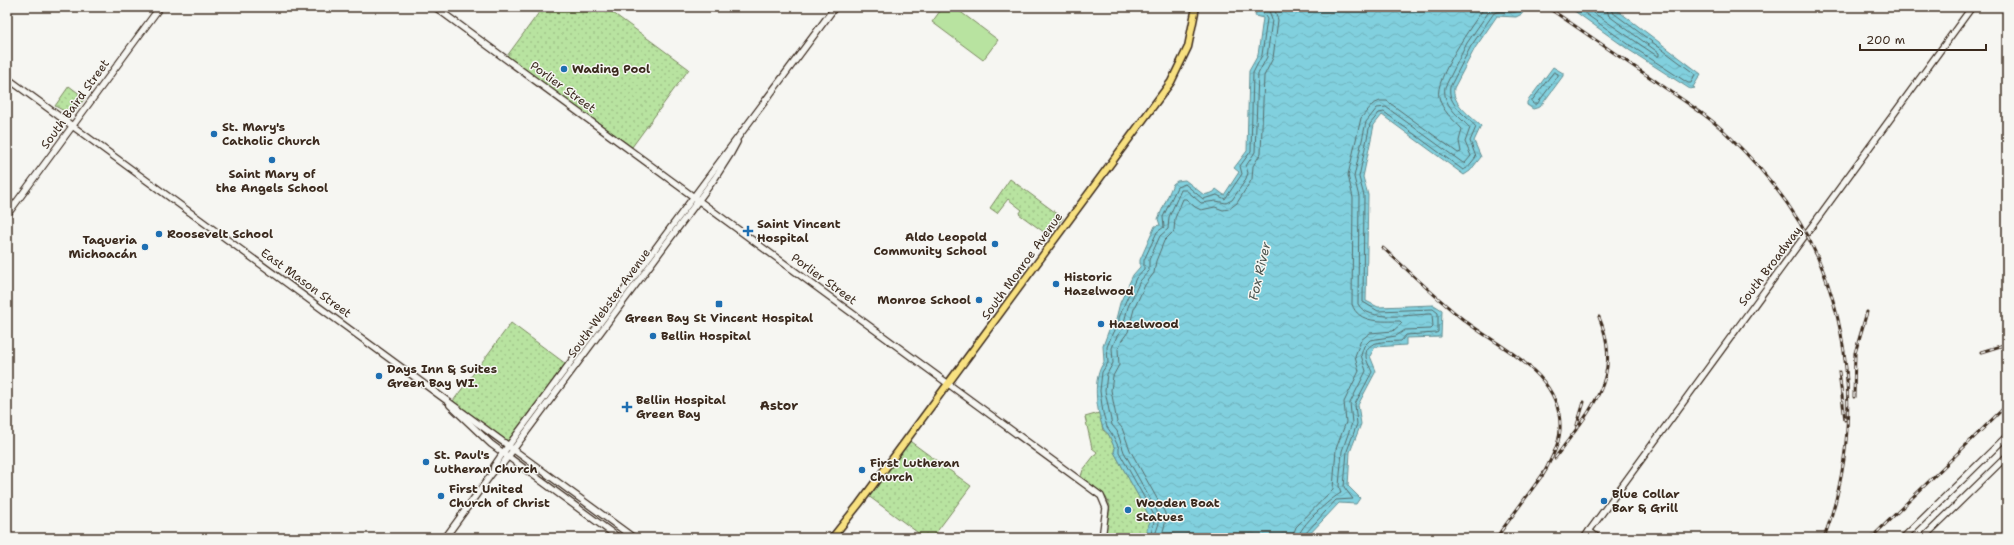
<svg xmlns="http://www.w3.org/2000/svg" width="2014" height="545" viewBox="0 0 2014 545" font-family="'Shantell Sans',sans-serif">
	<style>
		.grass { fill: #b8e3a0; stroke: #7a865f }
		.park { fill: url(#park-dots); stroke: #7a865f }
		.water { fill: url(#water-waves); stroke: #658e91 }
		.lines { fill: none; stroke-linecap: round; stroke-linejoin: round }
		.shore { stroke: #576c6b; stroke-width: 1 }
		.secondary-casing { stroke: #3b2a1e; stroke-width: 8 }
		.primary-casing { stroke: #3b2a1e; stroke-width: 9 }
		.secondary { stroke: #f6f6f2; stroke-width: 5.5 }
		.primary { stroke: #f8e181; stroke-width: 6 }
		.rail-casing { stroke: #3b2a1e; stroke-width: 3 }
		.rail { stroke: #f6f6f2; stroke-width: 1.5; stroke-dasharray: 4.5; stroke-linecap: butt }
		.poi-dot { fill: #1f6fb2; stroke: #f6f6f2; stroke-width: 1.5 }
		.labels { text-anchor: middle; stroke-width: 3; stroke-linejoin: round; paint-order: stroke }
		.poi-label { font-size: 12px; font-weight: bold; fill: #3b2a1e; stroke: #f6f6f2; text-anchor: start }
		.street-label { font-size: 12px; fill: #3b2a1e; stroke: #f6f6f2 }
		.water-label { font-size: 13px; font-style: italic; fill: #4c544e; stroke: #f6f6f2 }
		.neighbourhood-label { font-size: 13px; font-weight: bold; fill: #3b2a1e; stroke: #f6f6f2 }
	</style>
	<defs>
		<pattern id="park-dots" width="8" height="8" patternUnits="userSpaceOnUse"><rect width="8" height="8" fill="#b8e3a0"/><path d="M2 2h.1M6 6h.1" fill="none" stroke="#9fc389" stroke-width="1.8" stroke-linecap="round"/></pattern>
		<pattern id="water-waves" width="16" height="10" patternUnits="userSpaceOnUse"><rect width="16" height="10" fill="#81d0de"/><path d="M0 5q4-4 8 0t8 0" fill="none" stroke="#70b3be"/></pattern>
	</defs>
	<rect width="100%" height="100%" fill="#f6f6f2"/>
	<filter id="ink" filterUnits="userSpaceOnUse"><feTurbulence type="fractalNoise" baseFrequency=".025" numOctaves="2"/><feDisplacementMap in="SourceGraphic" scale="8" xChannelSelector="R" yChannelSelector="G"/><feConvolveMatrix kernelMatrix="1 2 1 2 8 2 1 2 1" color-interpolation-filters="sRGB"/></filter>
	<g filter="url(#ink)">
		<!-- grass -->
		<polygon class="grass" points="943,7 954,7 998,40 983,60 932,22"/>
		<!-- park -->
		<g class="park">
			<polygon points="543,7 605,7 689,69 632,147 507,56"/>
			<polygon points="69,86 85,98 73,114 68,113 55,106"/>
			<polygon points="1010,179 1063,218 1048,235 1019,214 1022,210 1008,199 997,213 990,208"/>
			<polygon points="511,323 566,364 508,441 453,401"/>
			<path d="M1099,413L1103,430L1109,435L1115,449L1114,452L1151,519L1170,534L1150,523L1147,529V538H1105L1110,506C1104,487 1088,489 1081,476L1083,470L1097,452L1092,448L1085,417Z"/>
			<polygon points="907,439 971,486 932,538 925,538 867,495"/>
		</g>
		<!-- water -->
		<g class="water">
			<path d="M1260,7H1524L1522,14L1516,17L1497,16L1475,48L1454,88C1451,103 1472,117 1481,126L1474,141L1481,157L1470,171L1464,175L1382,115L1374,125L1363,177L1368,195L1366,301L1378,307L1434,305L1442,310L1441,337L1406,338V345L1375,347L1370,356L1376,371L1358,405L1361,424L1350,452L1348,486L1360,498L1356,504L1339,503L1306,538H1147V529L1151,519L1114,452L1115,449C1113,445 1111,439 1109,435C1107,432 1104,431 1103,428C1096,408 1092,379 1104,362L1103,346L1110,327H1114L1120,303L1133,275L1140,267V260L1155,226L1160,225L1158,219L1173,184L1177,181L1185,180L1204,195L1214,192L1216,189L1224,195L1239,172L1234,168L1247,151L1249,71L1258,55L1263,18L1255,16L1256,13L1247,11V8L1259,11Z"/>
			<polygon points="1566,7 1613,7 1701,74 1693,87 1695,88 1690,89 1629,50 1573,10"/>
			<polygon points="1553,67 1563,73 1563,76 1540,107 1533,109 1527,105 1527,102"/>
		</g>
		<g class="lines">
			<!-- shore -->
			<g class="shore">
				<polyline points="1576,7 1631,46 1688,83 1691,83 1695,74 1612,12 1611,7"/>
				<polyline points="1585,7 1657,56 1659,56 1659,53 1609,16 1606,7"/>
				<polygon points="1554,72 1558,74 1558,76 1537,104 1533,104 1532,101"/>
				<polyline points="1150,538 1155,517 1119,452 1119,448 1112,434 1107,427 1103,413 1100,391 1102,372 1108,363 1107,347 1113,332 1117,329 1119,324 1119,318 1124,305 1136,278 1144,269 1144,260 1157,232 1164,227 1163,217 1177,187 1185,184 1203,199 1217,195 1225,199 1242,174 1240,166 1251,151 1253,73 1262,55 1267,19 1263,13 1263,7"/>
				<path d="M1155,538C1155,530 1161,524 1159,515L1124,452L1117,431L1112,425L1105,391L1107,374L1113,363L1112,348L1117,336L1122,330L1128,307L1140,281L1149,271V260L1160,236L1168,229L1169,217L1181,190H1186L1201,203L1216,201L1226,203L1232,200L1245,181L1248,173L1246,166L1255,152L1258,74L1267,57L1272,20L1268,7"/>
				<polyline points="1161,538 1165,524 1165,513 1130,450 1122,428 1117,422 1111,390 1113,376 1119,365 1118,349 1122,340 1128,332 1134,309 1145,285 1154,273 1156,261 1164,241 1174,231 1175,218 1183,199 1186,199 1195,207 1201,210 1215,207 1223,210 1229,209 1237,203 1252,179 1253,166 1261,153 1264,76 1273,58 1278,20 1274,7"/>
				<path d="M1292,538L1296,527L1333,489L1336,449L1346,422L1344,402L1359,371L1355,356L1361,340L1370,333L1393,331L1402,323L1400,321C1383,321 1358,324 1352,304L1353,198L1348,175L1361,118L1373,104L1380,101H1387L1458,153L1461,152L1459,141L1462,129C1453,119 1442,111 1439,97C1434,79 1473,23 1485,7"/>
				<path d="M1298,538C1299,526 1331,498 1341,493L1339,486L1342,451L1352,423L1350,403L1366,371L1361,355L1364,346L1370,340L1396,336L1405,330L1431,329L1433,327L1432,314C1413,314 1368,323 1358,304L1359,197L1354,177L1366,122L1377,108L1386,107L1463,163H1465L1471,156L1465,142L1470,128C1459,116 1442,105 1445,87L1467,43L1490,10L1495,7"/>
				<path d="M1303,538L1305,534L1336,500L1353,499L1344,487L1347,451L1357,424L1355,404L1372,372C1370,367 1366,361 1366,356C1365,339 1389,342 1401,341L1406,335L1436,333L1438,332V313L1433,309L1378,311L1363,302L1364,196L1359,177L1370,124L1379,113L1384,112L1463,170L1467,168L1476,157L1470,141L1476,127C1466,115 1447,104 1450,87L1471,46L1494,13C1502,9 1511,15 1518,11L1520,7"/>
			</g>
			<!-- secondary casing -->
			<g class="secondary-casing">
				<g id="secondary">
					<polyline points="435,7 1101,496 1106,508 1102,538"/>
					<polyline points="7,78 634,538"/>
					<polyline points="7,215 160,7"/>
					<polyline points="450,405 491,444 619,538"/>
					<polyline points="493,472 501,466 715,178 731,153 737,142"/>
					<polyline points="1589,531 1598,538"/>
					<polyline points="445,538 493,472 494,466 503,453 835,7"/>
					<polyline points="1584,538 1972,7"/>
					<polyline points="1903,538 2007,436"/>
					<polyline points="1923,538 2007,456"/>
				</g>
			</g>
			<!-- primary casing -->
			<g class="primary-casing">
				<polyline id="primary" points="832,538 859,504 1171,82 1188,47 1196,7"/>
			</g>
			<!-- secondary -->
			<use href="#secondary" class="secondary"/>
			<!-- primary -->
			<use href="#primary" class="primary"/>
			<!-- rail casing -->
			<g class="rail-casing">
				<g id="rail">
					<path d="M1547,7C1583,31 1618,56 1654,80C1679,98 1707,114 1729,136C1767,173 1803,218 1822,268C1856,355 1856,451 1824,538"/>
					<path d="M1383,248C1409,271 1434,296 1460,317C1498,348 1563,372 1560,430C1559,446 1550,461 1543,475"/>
					<polyline points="1981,352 2007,344"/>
					<polyline points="1839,372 1845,420"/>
					<polyline points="1854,397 1855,353 1867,312"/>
					<polyline points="1577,425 1584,402"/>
					<path d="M1555,458C1588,412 1625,378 1599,317"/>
					<polyline points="1496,538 1546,470"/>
					<polyline points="1871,538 2007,405"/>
				</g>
			</g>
			<!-- rail -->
			<use href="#rail" class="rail"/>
		</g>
	</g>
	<!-- markers -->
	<g class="poi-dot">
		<circle cx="564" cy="69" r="4"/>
		<circle cx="214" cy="134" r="4"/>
		<circle cx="272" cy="160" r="4"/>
		<path d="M746 225h4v4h4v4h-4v4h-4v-4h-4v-4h4z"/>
		<circle cx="159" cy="234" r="4"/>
		<circle cx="995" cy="244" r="4"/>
		<circle cx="145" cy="247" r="4"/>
		<circle cx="1056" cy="284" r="4"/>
		<circle cx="979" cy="300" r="4"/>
		<rect x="715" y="300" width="8" height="8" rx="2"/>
		<circle cx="1101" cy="324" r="4"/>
		<circle cx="653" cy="336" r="4"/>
		<circle cx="379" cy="376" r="4"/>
		<path d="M625 401h4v4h4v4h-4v4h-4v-4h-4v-4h4z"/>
		<circle cx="426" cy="462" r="4"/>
		<circle cx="862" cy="470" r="4"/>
		<circle cx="441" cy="496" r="4"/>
		<circle cx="1604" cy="501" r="4"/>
		<circle cx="1128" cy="510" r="4"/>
	</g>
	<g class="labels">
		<!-- poi labels -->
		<g class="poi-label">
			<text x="572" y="73">Wading Pool</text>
			<text x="222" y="131">St. Mary's<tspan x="222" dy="14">Catholic Church</tspan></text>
			<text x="272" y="178" text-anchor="middle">Saint Mary of<tspan x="272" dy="14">the Angels School</tspan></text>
			<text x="757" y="228">Saint Vincent<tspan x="757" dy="14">Hospital</tspan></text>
			<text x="167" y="238">Roosevelt School</text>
			<text x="987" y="241" text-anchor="end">Aldo Leopold<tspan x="987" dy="14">Community School</tspan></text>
			<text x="137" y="244" text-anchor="end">Taqueria<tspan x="137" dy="14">Michoacán</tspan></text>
			<text x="1064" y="281">Historic<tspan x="1064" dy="14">Hazelwood</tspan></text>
			<text x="971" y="304" text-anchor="end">Monroe School</text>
			<text x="719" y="322" text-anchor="middle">Green Bay St Vincent Hospital</text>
			<text x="1109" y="328">Hazelwood</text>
			<text x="661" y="340">Bellin Hospital</text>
			<text x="387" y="373">Days Inn &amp; Suites<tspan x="387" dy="14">Green Bay WI.</tspan></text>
			<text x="636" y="404">Bellin Hospital<tspan x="636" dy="14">Green Bay</tspan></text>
			<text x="434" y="459">St. Paul's<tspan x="434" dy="14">Lutheran Church</tspan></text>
			<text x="870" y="467">First Lutheran<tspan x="870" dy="14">Church</tspan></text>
			<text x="449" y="493">First United<tspan x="449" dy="14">Church of Christ</tspan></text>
			<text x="1612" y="498">Blue Collar<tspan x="1612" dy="14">Bar &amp; Grill</tspan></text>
			<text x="1136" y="507">Wooden Boat<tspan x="1136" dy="14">Statues</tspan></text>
		</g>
		<!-- street labels -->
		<g class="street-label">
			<text transform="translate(563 87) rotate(36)" y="4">Porlier Street</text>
			<text transform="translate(75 104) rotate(-54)" y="4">South Baird Street</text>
			<text transform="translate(1022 266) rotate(-54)" y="4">South Monroe Avenue</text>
			<text transform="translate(1770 266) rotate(-53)" y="4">South Broadway</text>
			<text transform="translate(824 279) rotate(36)" y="4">Porlier Street</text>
			<text transform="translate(306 283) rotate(36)" y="4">East Mason Street</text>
			<text transform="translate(609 303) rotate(-54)" y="4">South Webster Avenue</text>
		</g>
		<!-- water labels -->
		<g class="water-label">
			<text transform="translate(1259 271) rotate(-77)" y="5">Fox River</text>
		</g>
		<!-- neighbourhood labels -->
		<g class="neighbourhood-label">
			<text x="779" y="410">Astor</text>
		</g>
	</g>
	<!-- margin -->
	<rect width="2014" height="545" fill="none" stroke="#f6f6f2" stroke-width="24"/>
	<rect x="12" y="12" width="1990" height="521" fill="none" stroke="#3b2a1e" stroke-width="1.5" filter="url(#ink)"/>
	<!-- scale -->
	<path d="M1860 44v6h126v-6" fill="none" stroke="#3b2a1e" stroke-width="2"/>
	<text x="1866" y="44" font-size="12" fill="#3b2a1e" stroke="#f6f6f2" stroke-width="3" paint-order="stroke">200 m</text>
</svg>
